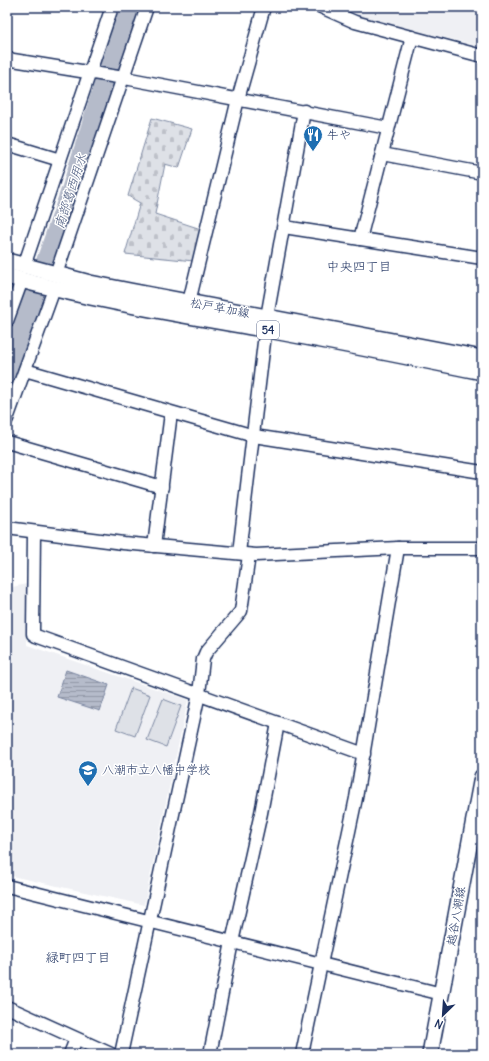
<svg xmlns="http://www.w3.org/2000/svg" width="489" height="1061" viewBox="0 0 489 1061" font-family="Delius,'Klee One',sans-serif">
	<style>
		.built { fill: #eff0f4 }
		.green { fill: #dee1e7; stroke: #7c88a2 }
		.cemetery { fill: url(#cemetery-stones); stroke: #7c88a2 }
		.water { fill: url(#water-rules); stroke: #77839f }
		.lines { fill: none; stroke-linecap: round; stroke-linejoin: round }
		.river { stroke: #b5bbca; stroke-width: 21 }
		.minor-casing { stroke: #1b2f5e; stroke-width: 15 }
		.major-casing { stroke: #1b2f5e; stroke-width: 18 }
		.minor { stroke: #fff; stroke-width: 12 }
		.major { stroke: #fff; stroke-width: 15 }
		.labels { text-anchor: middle; stroke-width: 3; stroke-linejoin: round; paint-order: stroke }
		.shield { fill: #fff; stroke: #5f6d8e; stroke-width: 1 }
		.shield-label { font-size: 11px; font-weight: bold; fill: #1b2f5e }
		.poi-label { font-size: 12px; fill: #1b2f5e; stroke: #fff; text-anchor: start }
		.street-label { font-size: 12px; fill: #1b2f5e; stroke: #fff }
		.water-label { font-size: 13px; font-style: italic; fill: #49597e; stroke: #fff }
		.neighbourhood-label { font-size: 13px; fill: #1b2f5e; stroke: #fff }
	</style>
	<defs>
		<pattern id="cemetery-stones" width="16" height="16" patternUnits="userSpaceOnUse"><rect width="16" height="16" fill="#dee1e7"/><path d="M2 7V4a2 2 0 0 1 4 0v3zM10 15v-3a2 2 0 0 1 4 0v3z" fill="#bec1c9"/></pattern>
		<pattern id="water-rules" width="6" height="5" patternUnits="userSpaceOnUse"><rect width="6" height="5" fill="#b5bbca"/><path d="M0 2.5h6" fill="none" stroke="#9298a7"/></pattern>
	</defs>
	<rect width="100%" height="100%" fill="#fff"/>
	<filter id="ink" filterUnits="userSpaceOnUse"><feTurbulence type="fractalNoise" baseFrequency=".025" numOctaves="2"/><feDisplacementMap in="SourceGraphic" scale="8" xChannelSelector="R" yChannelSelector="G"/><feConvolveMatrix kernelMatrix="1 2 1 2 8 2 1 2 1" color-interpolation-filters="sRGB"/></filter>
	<g filter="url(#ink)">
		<!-- built -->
		<g class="built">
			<polygon points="339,7 482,7 482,47 362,17"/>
			<polygon points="27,584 27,645 188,700 144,905 7,875 7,588"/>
		</g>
		<!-- green -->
		<g class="green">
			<polygon points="131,688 150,695 135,736 116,729"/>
			<polygon points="163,699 181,706 166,747 147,740"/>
		</g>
		<!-- cemetery -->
		<polygon class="cemetery" points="152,118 192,129 179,168 165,164 155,214 201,229 194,261 125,254 140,203 128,196"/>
		<!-- water -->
		<polygon class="water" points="66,670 109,685 100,711 57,697"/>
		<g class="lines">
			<!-- river -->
			<polyline class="river" points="7,374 72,189 129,7"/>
			<!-- minor casing -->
			<g class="minor-casing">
				<g id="minor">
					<polyline points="321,7 355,22 482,56"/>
					<polyline points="7,59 130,79 388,128"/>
					<polyline points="7,144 60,160"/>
					<polyline points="382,154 482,173"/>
					<polyline points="284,227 482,258"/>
					<polyline points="360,239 412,37"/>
					<polyline points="24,266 112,7"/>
					<polyline points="56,274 147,7"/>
					<polyline points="189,302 238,99 264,7"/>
					<polyline points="7,321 22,280"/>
					<polyline points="25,370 254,436 482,472"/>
					<polyline points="7,419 54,289"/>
					<polyline points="7,442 162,487"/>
					<polyline points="7,528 123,543 256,555 398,548 482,548"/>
					<polyline points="34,532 33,631 33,634 36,636 364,754"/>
					<polyline points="154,546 171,413"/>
					<polyline points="239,553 267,317 304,111"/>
					<polyline points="7,886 442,994"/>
					<polyline points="7,1007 111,1054"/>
					<polyline points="70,1054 76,1039"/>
					<polyline points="121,1054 199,694 203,659 206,652 241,611 249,555"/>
					<polyline points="210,1054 232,942 261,813 278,723"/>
					<polyline points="302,1054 356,798 398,548"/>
				</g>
			</g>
			<!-- major casing -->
			<g class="major-casing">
				<g id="major">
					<polyline points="7,261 90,283 130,291 482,358"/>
					<path d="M7,276C90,300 177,314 262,329C335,342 409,357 482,372"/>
					<polyline points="430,1054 482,777"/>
				</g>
			</g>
			<!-- minor -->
			<use href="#minor" class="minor"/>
			<!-- major -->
			<use href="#major" class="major"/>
		</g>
	</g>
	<!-- icons -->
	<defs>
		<g id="restaurant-pin" transform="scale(1)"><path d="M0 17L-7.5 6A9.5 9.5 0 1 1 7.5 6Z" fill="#1f6fb2" stroke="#fff"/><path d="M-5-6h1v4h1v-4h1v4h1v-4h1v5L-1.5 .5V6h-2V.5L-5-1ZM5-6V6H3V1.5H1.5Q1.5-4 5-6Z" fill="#fff"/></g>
		<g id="school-pin" transform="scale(1)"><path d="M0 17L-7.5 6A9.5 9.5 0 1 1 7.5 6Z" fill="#1f6fb2" stroke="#fff"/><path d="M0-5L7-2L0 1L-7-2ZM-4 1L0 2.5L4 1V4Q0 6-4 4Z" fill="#fff"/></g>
	</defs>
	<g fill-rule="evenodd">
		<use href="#restaurant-pin" x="313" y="135"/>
		<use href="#school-pin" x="88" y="770"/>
	</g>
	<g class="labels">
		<!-- shield labels -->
		<rect class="shield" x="257" y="321" width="22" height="18" rx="3"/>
		<g class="shield-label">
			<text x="268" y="334">54</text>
		</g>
		<!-- poi labels -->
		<g class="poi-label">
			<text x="327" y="139">牛や</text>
			<text x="102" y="774">八潮市立八幡中学校</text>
		</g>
		<!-- street labels -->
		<g class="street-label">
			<text transform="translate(220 308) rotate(11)" y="4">松戸草加線</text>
			<text transform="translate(456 916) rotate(-80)" y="4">越谷八潮線</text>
		</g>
		<!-- water labels -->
		<g class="water-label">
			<text transform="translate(70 191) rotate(-72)" y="5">南部葛西用水</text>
		</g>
		<!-- neighbourhood labels -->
		<g class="neighbourhood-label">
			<text x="359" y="271">中央四丁目</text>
			<text x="78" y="962">緑町四丁目</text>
		</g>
	</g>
	<!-- margin -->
	<rect width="489" height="1061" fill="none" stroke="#fff" stroke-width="24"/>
	<rect x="12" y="12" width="465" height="1037" fill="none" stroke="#1b2f5e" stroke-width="1.5" filter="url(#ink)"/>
	<!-- north arrow -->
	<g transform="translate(443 1015) rotate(205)" stroke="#ffffff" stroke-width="3" paint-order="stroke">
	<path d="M0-3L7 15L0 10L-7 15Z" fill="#1b2f5e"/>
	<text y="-6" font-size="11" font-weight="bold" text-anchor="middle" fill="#1b2f5e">N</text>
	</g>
</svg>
